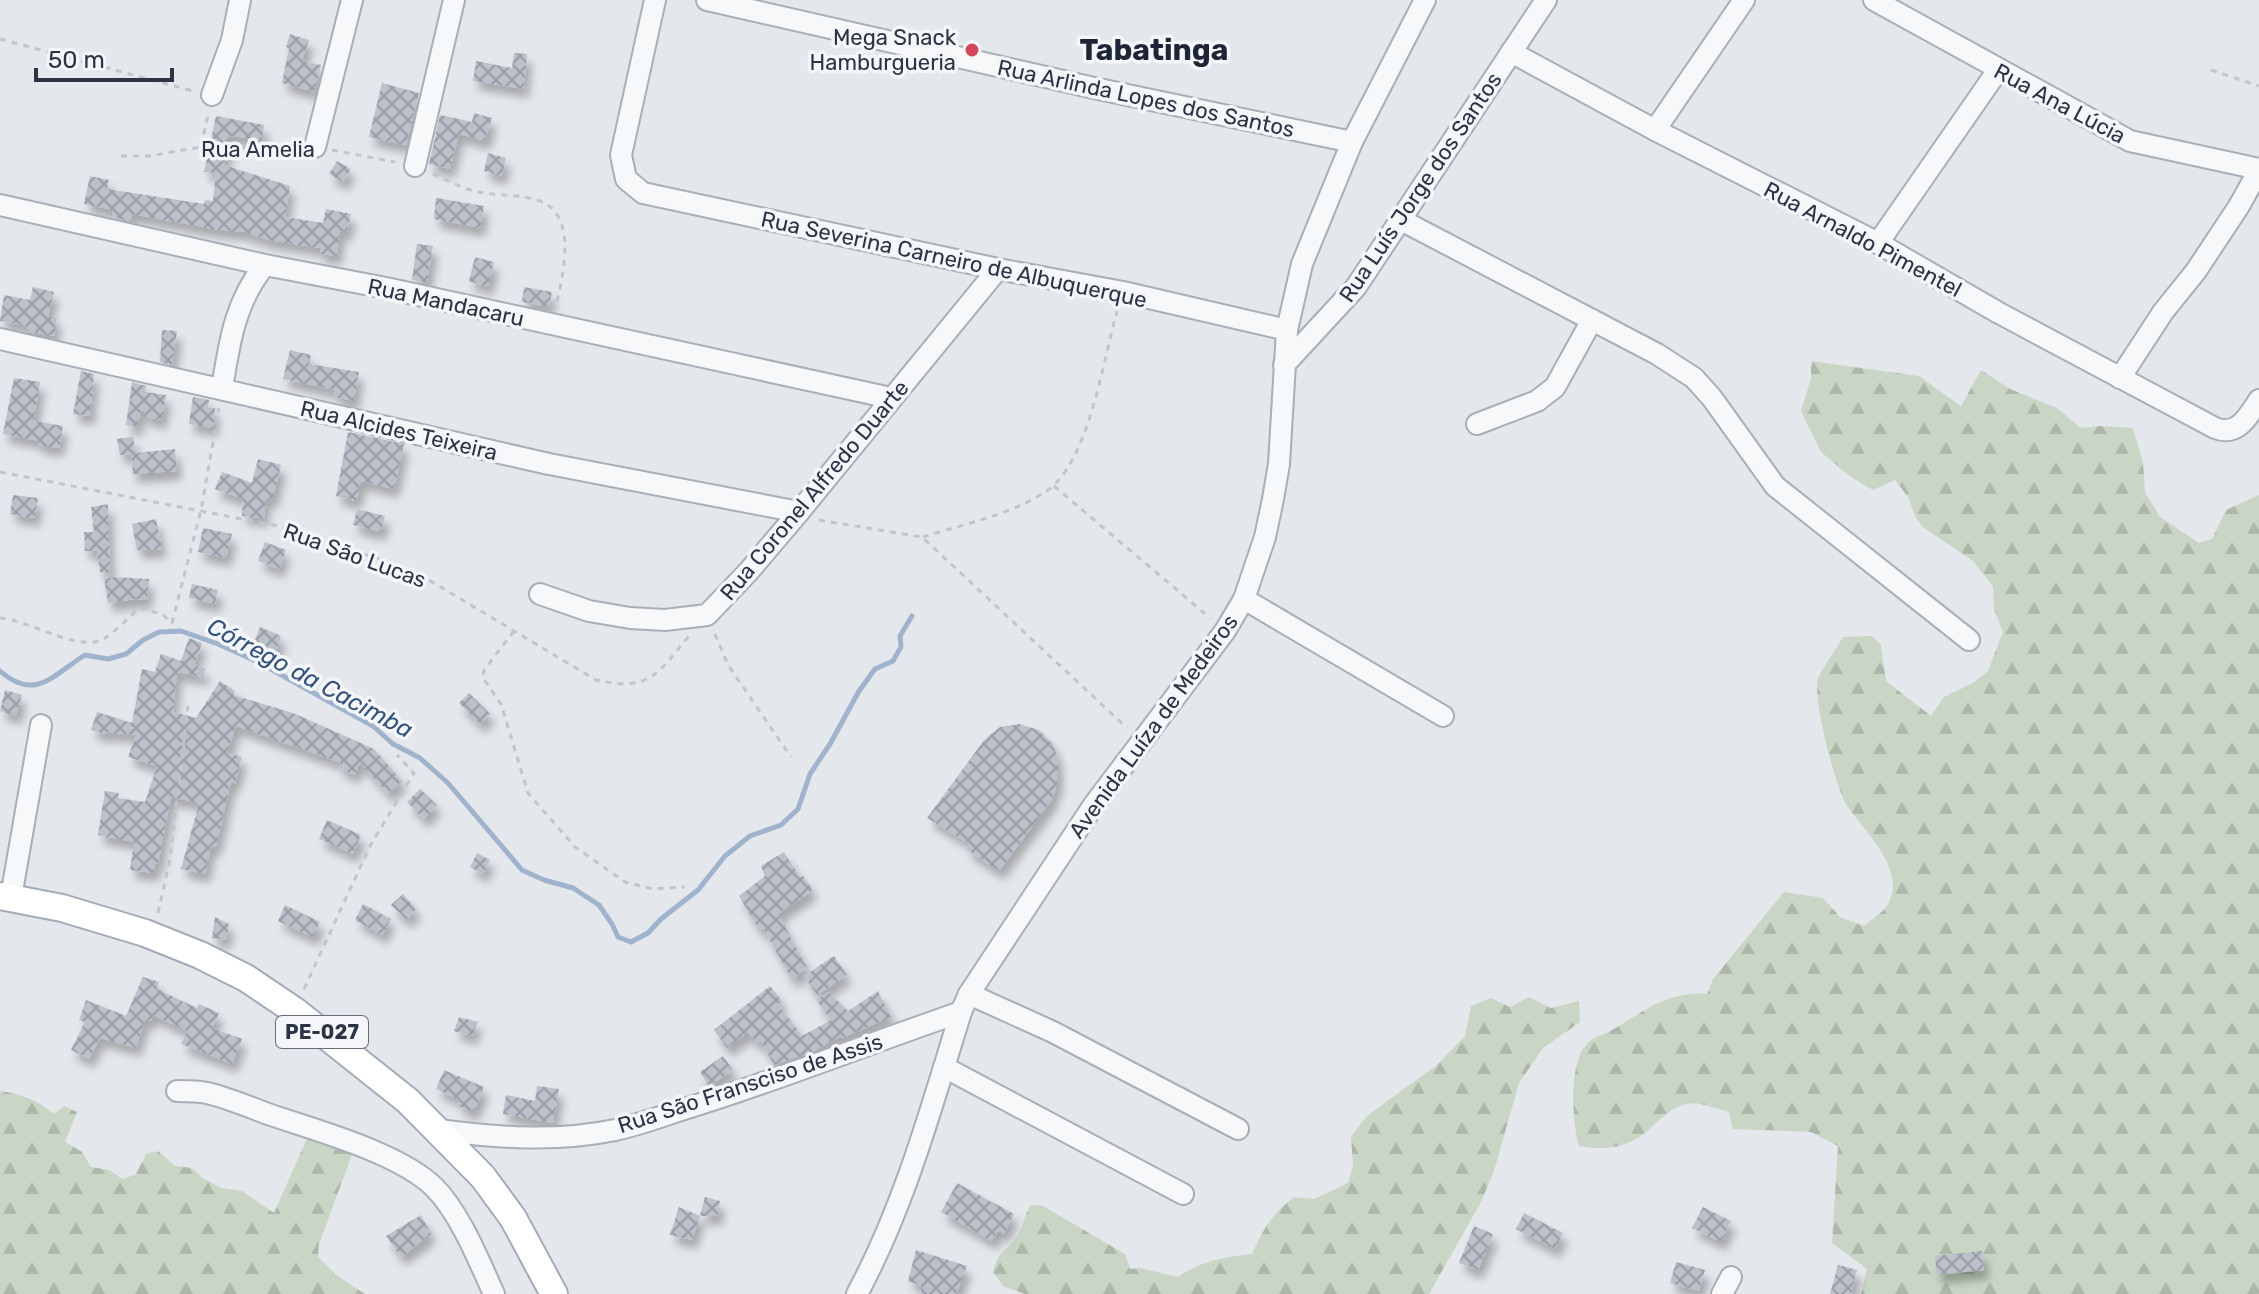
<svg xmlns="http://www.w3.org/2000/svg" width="2259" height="1294" viewBox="0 0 2259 1294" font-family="Rubik,sans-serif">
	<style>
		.forest { fill: url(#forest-firs) }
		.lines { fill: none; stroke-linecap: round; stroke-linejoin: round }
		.stream { stroke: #9fb4cc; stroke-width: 5 }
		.building { fill: url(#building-cross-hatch); filter: url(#shadow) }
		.minor-casing { stroke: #a9aeb7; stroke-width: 24 }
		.major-casing { stroke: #a3abb8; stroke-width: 30 }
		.path { stroke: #c2c5cb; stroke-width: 3; stroke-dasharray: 6 6; stroke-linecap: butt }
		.minor { stroke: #f7f8fa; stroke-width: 20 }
		.major { stroke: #fff; stroke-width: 26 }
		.poi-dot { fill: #d1495b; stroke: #f4f6f9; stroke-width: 3 }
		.labels { text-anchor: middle; stroke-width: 7; stroke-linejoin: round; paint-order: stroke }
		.shield { fill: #f4f6f9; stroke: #676e7b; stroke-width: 2 }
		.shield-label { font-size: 20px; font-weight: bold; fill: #2b3445 }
		.poi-label { font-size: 22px; fill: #2b3445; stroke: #f4f6f9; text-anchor: end }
		.street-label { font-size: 22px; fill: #2b3445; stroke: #f4f6f9 }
		.water-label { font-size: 24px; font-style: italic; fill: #34527a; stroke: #f4f6f9 }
		.district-label { font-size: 30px; font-weight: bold; fill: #1d2536; stroke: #f4f6f9 }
	</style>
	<defs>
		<pattern id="forest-firs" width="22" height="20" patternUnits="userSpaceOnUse" patternTransform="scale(2)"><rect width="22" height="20" fill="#c9d6c5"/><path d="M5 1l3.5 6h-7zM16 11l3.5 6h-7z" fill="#adb8ab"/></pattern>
		<pattern id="building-cross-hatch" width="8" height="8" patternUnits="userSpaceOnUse" patternTransform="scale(2)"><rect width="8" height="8" fill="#bbc0ca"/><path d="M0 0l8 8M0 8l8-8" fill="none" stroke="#989da6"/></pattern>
		<filter id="shadow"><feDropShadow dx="5" dy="9" stdDeviation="4" flood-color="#0004"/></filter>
	</defs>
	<rect width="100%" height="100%" fill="#e4e7ec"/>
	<!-- forest -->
	<g class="forest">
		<path d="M1811,361L1919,376L1961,406L1981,370L2010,389L2057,408L2081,428L2100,426L2133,428L2143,463L2145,492L2160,517L2199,543L2212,539L2226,510L2259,495V1294H1861L1867,1269L1832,1243L1838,1146L1811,1132L1733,1129L1729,1112C1717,1109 1698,1101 1686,1104C1665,1110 1660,1121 1645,1133C1624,1149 1603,1150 1579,1146C1572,1122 1568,1061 1588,1043C1593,1037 1604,1035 1610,1031C1646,1011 1664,992 1707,994L1713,979L1784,892L1823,898L1840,917L1864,926C1871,920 1882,913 1887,906C1909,869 1863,831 1846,804C1836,787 1812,698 1818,679C1821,670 1837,648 1843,637L1872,636L1881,645L1886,681L1931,716L1944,697L1973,683L1988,671L2003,632L1994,609L1993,586L1972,560L1924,528L1916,518L1908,497L1895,480L1873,490L1851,477L1821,452L1801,411L1811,379Z"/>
		<path d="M1529,997L1551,1008L1579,1001L1580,1022L1543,1048L1519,1083L1494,1171L1481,1202L1429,1294H1025L1003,1286L993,1272C998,1249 1008,1252 1018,1235C1024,1225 1024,1215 1031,1205L1043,1206L1125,1254L1130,1269L1140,1268L1178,1277C1201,1261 1224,1257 1252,1254C1264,1228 1271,1215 1294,1197L1314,1199L1348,1183L1353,1166L1351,1136L1368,1115L1437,1065L1465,1036L1471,1006L1491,998L1510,1007Z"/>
		<path d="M0,1091C22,1094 37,1100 54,1114L64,1106L77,1112L65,1142L82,1152L91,1167L109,1170L123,1179L136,1174L146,1154L158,1151L175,1166L192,1168L201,1177L221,1188L242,1191L274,1213L309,1134L353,1152L319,1244L318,1257L336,1275L365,1294H0Z"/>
	</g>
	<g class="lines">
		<!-- stream -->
		<path class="stream" d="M0,671C35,702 53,675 85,655L108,659L126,654L143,640L159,632L181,631L218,644L258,662L373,726L393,744L420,758L448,783L522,870L544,880L573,888L599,905L612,924L618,937L631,942L648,933L661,919L698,890L725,856L750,836L781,825L798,809L810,774L830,744L859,691L875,669L893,661L901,647L900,636L912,616"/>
	</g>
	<!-- building -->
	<g class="building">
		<polygon points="290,34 309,40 302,61 321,65 314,92 282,83 289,48 286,47"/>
		<polygon points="514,53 527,54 524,89 473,81 476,61 512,68"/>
		<polygon points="382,83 419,93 406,145 369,137"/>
		<polygon points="474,113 492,118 485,141 459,134 450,169 429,164 440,115 472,122"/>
		<polygon points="216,116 264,125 262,140 231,136 224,165 290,186 285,217 323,223 326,209 351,214 347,232 340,231 337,256 320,254 320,248 268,240 245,232 213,229 132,214 131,221 112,217 113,210 84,204 90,176 109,180 107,189 204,204 205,200 213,201 216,173 204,172"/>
		<polygon points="488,153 506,158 502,176 484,171"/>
		<polygon points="337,161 351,169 343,182 329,174"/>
		<polygon points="436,198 484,206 480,228 434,219"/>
		<polygon points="417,244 433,246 427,282 412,280"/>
		<polygon points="475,257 494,262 488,287 469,281"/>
		<polygon points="33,287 54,292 48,316 57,318 54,336 27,331 28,326 0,321 4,295 30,300"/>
		<polygon points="524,287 552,292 549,307 522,302"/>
		<polygon points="162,330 177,331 172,365 160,362"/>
		<polygon points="290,350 311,355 309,364 359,372 354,401 334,397 335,390 283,379"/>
		<polygon points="81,371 94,374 90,416 73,414"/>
		<polygon points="14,378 40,382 34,421 63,426 59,448 38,445 39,441 3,434"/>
		<polygon points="132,382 146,386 145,392 166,395 162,420 144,417 145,411 141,410 137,427 126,425"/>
		<polygon points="193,397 209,400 208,408 215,408 213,428 189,424"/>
		<polygon points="348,432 404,444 394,489 361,481 356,501 336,496"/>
		<polygon points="133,437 135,453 175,449 177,471 133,474 131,454 120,455 117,439"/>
		<polygon points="258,459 281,465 273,499 266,498 264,518 242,516 243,499 215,489 222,472 252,483"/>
		<polygon points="13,495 38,498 35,518 10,514"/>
		<polygon points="108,504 110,572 100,572 97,551 85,551 84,532 94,532 91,507"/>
		<polygon points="357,509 385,516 381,532 353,525"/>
		<polygon points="156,519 162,549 137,550 132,524"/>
		<polygon points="203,528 232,534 226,558 198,552"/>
		<polygon points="265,542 286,550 279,569 258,561"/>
		<polygon points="115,577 149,579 147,600 135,599 108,603 104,578"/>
		<polygon points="192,584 218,590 215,604 189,598"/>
		<polygon points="260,627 281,636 275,654 253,645"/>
		<polygon points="189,638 202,643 194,665 205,669 203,677 177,672 173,712 196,718 220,681 235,691 233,695 293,713 374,749 402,781 388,794 360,762 355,775 339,768 341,763 236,726 227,753 242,757 235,783 231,782 216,847 211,846 205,874 181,869 199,803 171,797 158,864 155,863 154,873 130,870 134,842 98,835 105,791 119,793 118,798 145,802 157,766 128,757 136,735 106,732 106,734 91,730 97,712 132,723 142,669 155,672 161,654 181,661"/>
		<polygon points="5,690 22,695 16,716 0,711"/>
		<polygon points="469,693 490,714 480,724 459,703"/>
		<polygon points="1019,724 1039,730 1053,744 1058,760 1058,781 1052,800 999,871 966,849 970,844 927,818 985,739 1000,727"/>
		<polygon points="420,789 437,805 424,819 407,802"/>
		<polygon points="327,820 361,835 353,854 319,839"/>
		<polygon points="784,852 800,877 803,876 813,890 778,914 807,967 792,980 763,928 759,930 739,896 765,876 761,866"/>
		<polygon points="477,853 490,860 483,874 470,867"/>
		<polygon points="403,894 416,909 407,920 391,905"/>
		<polygon points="363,904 391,919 382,935 355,920"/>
		<polygon points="285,905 320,922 313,937 278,921"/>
		<polygon points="215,917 229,924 226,940 212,938"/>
		<polygon points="834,956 847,975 817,995 804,976"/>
		<polygon points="143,977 159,982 157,989 197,1008 199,1004 219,1013 212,1028 242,1039 232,1064 181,1044 187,1031 153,1015 151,1021 145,1019 136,1048 100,1038 89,1059 71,1050 85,1022 79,1020 86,1000 126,1016"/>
		<polygon points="770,986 782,1001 778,1004 802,1036 831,1020 816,1000 829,992 848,1011 878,991 891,1017 842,1038 841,1036 814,1051 774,1065 760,1040 756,1043 748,1032 727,1048 714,1030"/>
		<polygon points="459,1017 478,1022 472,1036 454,1031"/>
		<polygon points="723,1056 733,1070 709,1086 700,1072"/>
		<polygon points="444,1070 484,1087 474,1112 458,1106 460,1100 436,1089"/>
		<polygon points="537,1086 559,1089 553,1123 503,1114 506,1095 535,1101"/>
		<polygon points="957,1183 1014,1214 1004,1234 998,1230 992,1241 941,1212"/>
		<polygon points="705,1197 720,1201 718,1216 700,1216"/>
		<polygon points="679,1207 700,1216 692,1240 670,1235"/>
		<polygon points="1703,1207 1731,1221 1721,1242 1692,1228"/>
		<polygon points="1524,1213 1563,1233 1555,1249 1516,1229"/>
		<polygon points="421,1215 431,1234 401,1257 386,1236"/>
		<polygon points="1474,1226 1493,1234 1478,1270 1459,1263"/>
		<polygon points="916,1250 967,1266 956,1294 920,1294 921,1286 908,1281"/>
		<polygon points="1982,1251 1984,1270 1937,1275 1935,1256"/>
		<polygon points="1676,1262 1705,1270 1699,1291 1670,1283"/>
		<polygon points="1838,1265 1857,1270 1851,1294 1830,1294"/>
	</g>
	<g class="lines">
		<!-- minor casing -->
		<g class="minor-casing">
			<g id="minor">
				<polyline points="655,0 621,155 626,179 643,193 998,269 1123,292 1287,330"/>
				<polyline points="707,0 1094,88 1352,142"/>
				<polyline points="1874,0 2130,141 2259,169"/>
				<path d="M1511,52L1655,130L1878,243L1999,313L2215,428C2237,437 2248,417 2259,400"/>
				<polyline points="212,95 232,40 240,0"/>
				<polyline points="1655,130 1744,0"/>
				<polyline points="315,147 352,0"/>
				<polyline points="415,166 454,0"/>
				<polyline points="0,205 265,265 386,288 891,398"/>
				<polyline points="1401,220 1657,354 1694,378 1712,398 1775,486 1969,640"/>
				<polyline points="1878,243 1998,70"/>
				<polyline points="0,339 549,464 799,512"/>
				<polyline points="1284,365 1356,287 1546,0"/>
				<polyline points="2120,378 2163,312 2196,271 2239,206 2259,170"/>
				<path d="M222,389C229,344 235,301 265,265"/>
				<polyline points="1477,424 1537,401 1555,387 1592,320"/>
				<polyline points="540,594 589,611 630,618 665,620 707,615 749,571 799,512 998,269"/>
				<polyline points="1244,599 1443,716"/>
				<polyline points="11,897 41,725"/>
				<polyline points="969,994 1053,1032 1238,1129"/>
				<polyline points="944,1067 1183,1194"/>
				<path d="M177,1091C187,1091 198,1091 207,1093C229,1098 251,1108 271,1115C318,1131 399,1153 434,1187C460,1213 479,1261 494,1294"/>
				<path d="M439,1130C497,1138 558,1142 615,1130C643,1124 670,1113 697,1105C786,1077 873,1042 961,1012"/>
				<path d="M857,1294C905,1205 931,1108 961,1012L969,994L1093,806L1225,631L1244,599L1265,537L1273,499L1279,464L1287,330L1302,264L1352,142L1425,0"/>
				<polyline points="1722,1294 1731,1277"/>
			</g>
		</g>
		<!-- major casing -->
		<g class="major-casing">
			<polyline id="major" points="0,896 62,908 145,933 200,955 246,978 295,1011 408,1101 483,1177 513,1218 554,1294"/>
		</g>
		<!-- path -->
		<g class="path">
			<polyline points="0,39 193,91"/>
			<polyline points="2211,70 2259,86"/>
			<polyline points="201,146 208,115"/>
			<polyline points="332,150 395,162"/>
			<polyline points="121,156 149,156 201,147 297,148"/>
			<path d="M433,174C447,180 463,189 479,192C498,196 521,194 540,201C578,215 563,276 556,306"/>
			<path d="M0,472L278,526L382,560L429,580L596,680C650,692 657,674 689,636"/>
			<polyline points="1054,486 1210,618"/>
			<polyline points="819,520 922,537 1127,728"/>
			<path d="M923,537C964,524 1010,515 1045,492C1089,464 1103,360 1117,311"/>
			<path d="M0,618C28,620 73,649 99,641C112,636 128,618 139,608L162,614L172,623L201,510L219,408"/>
			<polyline points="514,631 484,670 483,678 501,704 528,793 575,847 625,882 653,889 685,887"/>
			<polyline points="715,634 728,665 791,757"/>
			<polyline points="158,913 170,859 188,706"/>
			<polyline points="304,989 370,846 414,773 397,755"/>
		</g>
		<!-- minor -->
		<use href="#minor" class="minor"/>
		<!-- major -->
		<use href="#major" class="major"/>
	</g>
	<!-- markers -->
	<circle class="poi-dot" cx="972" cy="50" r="8"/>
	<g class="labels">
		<!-- shield labels -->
		<rect class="shield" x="276" y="1016" width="92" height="32" rx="6"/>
		<g class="shield-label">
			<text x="322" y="1039">PE-027</text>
		</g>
		<!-- poi labels -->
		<g class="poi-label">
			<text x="956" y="45">Mega Snack<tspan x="956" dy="25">Hamburgueria</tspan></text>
		</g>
		<!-- street labels -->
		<g class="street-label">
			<text transform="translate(1146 98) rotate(12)" y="8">Rua Arlinda Lopes dos Santos</text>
			<text transform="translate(2060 103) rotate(28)" y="8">Rua Ana Lúcia</text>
			<text x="258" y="157">Rua Amelia</text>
			<text transform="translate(1420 187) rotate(-56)" y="8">Rua Luís Jorge dos Santos</text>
			<text transform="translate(1863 239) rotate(28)" y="8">Rua Arnaldo Pimentel</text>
			<text transform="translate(954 259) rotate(12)" y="8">Rua Severina Carneiro de Albuquerque</text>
			<text transform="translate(446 302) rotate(12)" y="8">Rua Mandacaru</text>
			<text transform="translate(399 430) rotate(13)" y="8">Rua Alcides Teixeira</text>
			<text transform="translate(814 490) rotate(-50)" y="8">Rua Coronel Alfredo Duarte</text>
			<text transform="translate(355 555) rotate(20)" y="8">Rua São Lucas</text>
			<text transform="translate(1153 726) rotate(-54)" y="8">Avenida Luíza de Medeiros</text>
			<text transform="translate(750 1083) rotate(-18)" y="8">Rua São Fransciso de Assis</text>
		</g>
		<!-- water labels -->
		<g class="water-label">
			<text transform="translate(310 678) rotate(28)" y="8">Córrego da Cacimba</text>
		</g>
		<!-- district labels -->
		<g class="district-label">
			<text x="1154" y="60">Tabatinga</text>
		</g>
	</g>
	<!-- scale -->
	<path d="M36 68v12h136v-12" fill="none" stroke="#2b3445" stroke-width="4"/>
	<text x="48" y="68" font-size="24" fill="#2b3445" stroke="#f4f6f9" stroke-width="6" paint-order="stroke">50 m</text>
</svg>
